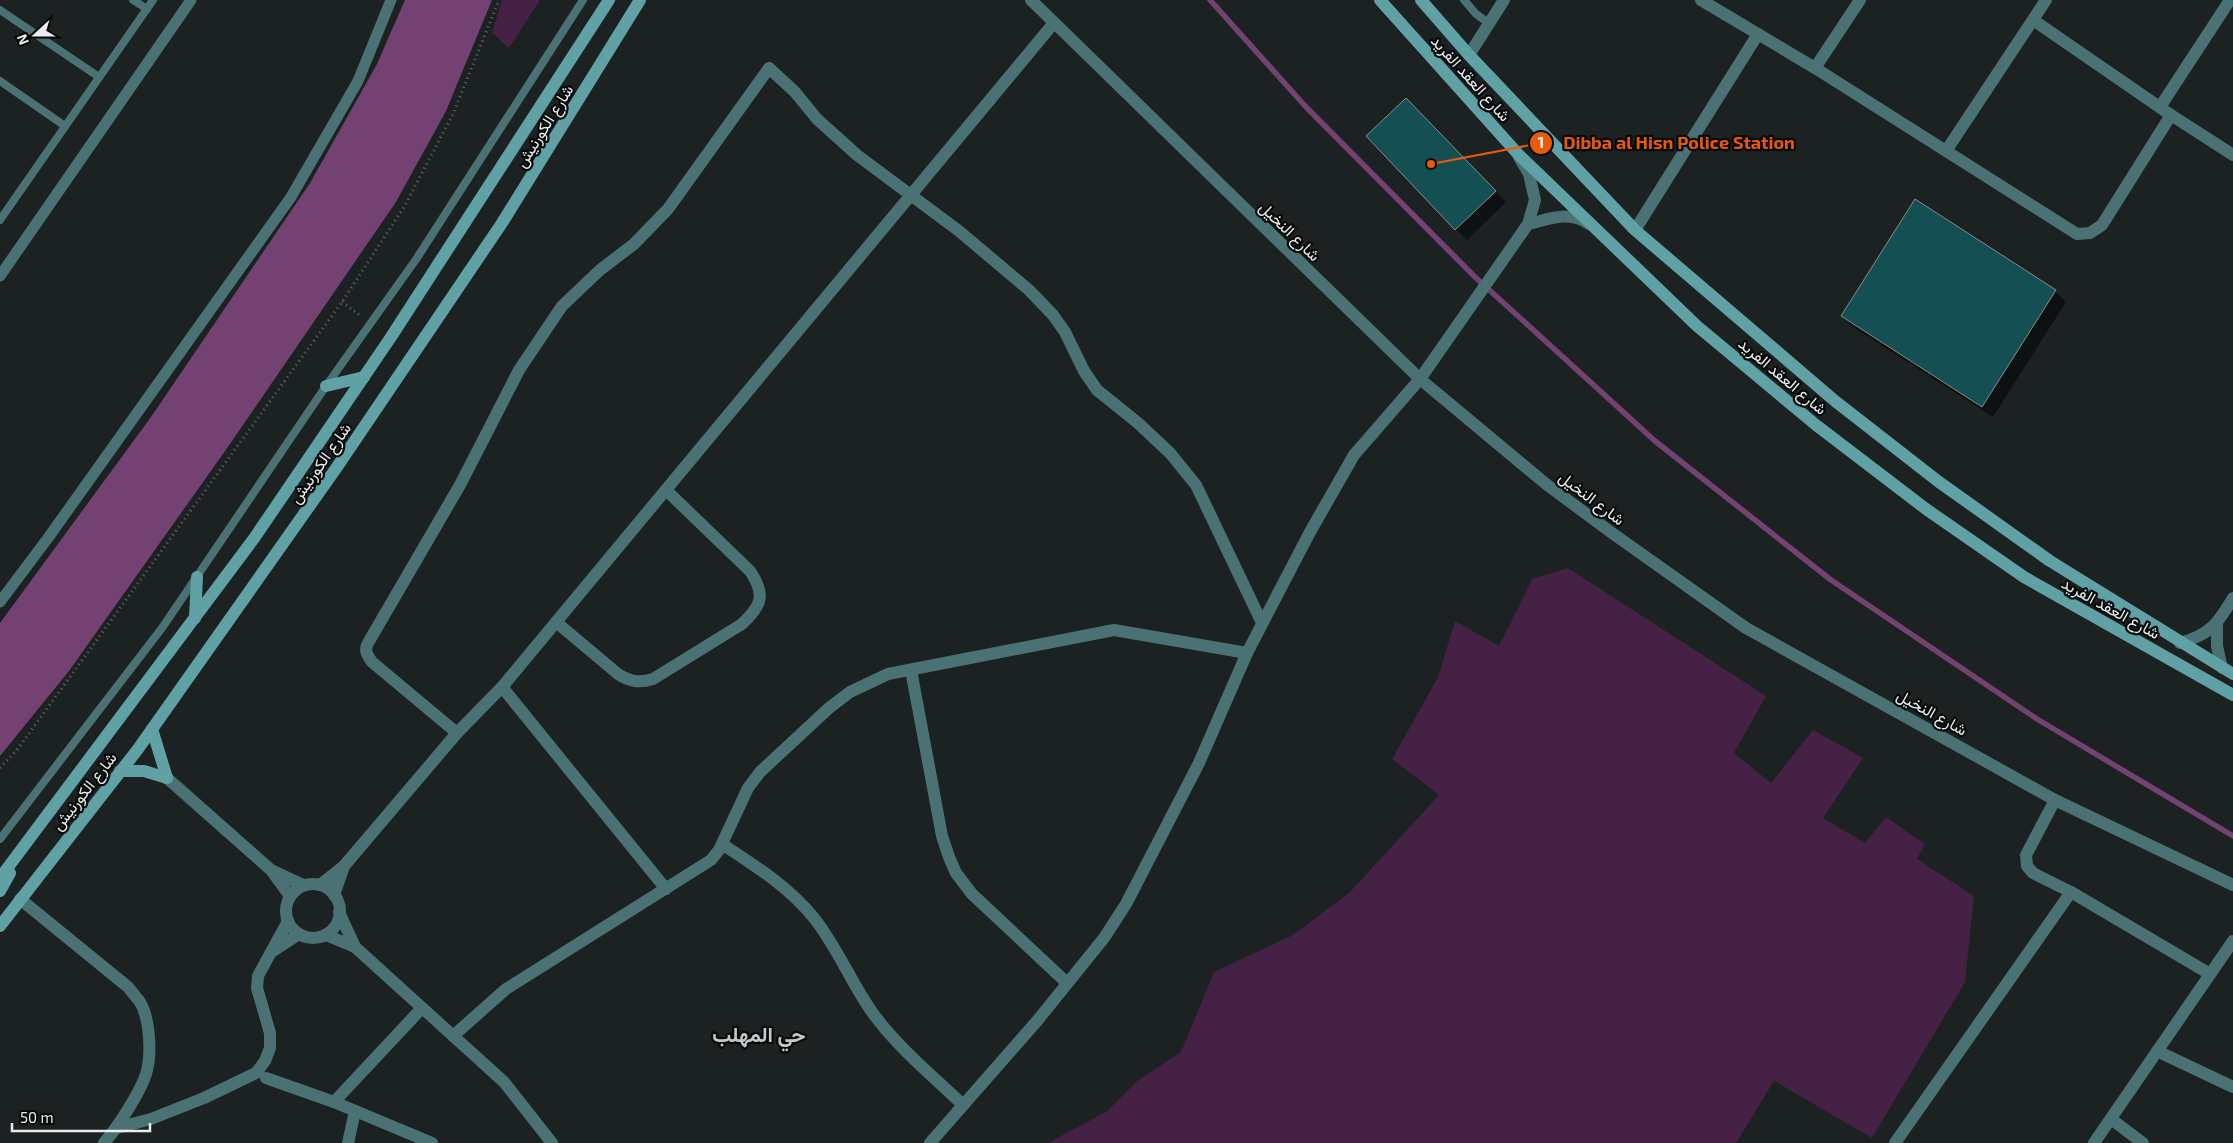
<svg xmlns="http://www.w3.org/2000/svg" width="2233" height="1143" viewBox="0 0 2233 1143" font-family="'Exo 2',Vazirmatn,sans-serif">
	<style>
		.green { fill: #452145 }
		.water { fill: #734273 }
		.shadow { fill: #0007 }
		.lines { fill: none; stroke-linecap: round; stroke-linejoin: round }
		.stream { stroke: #734273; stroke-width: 5.5 }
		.building { fill: #134f53; stroke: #868d8d }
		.path { stroke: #636868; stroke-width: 3; stroke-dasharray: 1 4; stroke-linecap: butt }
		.service { stroke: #4a7274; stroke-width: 8 }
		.pedestrian { stroke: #4a7274; stroke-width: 11 }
		.minor { stroke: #4a7274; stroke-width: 12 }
		.tertiary { stroke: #4a7274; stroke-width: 12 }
		.secondary { stroke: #60a1a5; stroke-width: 12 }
		.labels { text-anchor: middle; stroke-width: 4.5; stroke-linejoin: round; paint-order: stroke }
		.street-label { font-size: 16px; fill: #eaeeee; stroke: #080a0a }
		.district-label { font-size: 21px; font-weight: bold; fill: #c3cacb; stroke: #080a0a }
		.leader { fill: none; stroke: #e8590c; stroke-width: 2 }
		.callout-dot { fill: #e8590c; stroke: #080a0a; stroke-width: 2 }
		.mark-label { font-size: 15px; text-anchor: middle; font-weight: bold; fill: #fff }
		.callout-label { font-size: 18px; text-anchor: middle; font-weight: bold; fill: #e8590c; stroke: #080a0a; stroke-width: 4.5; stroke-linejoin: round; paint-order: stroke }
	</style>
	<rect width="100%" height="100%" fill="#1c2121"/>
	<!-- green -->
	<g class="green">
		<polygon points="502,0 540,0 509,48 492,33"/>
		<polygon points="1568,568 1766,696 1734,753 1771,783 1813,730 1863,758 1823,818 1865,843 1886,817 1925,844 1917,859 1974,896 1965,982 1872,1138 1774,1081 1736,1143 1048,1143 1106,1112 1137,1081 1181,1052 1214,972 1293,935 1350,892 1439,795 1392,759 1438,677 1455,621 1499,646 1532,579"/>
	</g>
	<!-- water -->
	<polygon class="water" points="405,0 492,0 446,111 396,202 230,444 69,671 0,756 0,623 151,417 310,183 377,64"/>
	<!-- shadow -->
	<g class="shadow">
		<polygon points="1417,110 1506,202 1467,240 1456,229"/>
		<polygon points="2055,291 2066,302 1993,417 1853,327 1842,316"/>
	</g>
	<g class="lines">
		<!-- stream -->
		<polyline class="stream" points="1210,0 1306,107 1474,276 1655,441 1831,580 2037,719 2233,836"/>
	</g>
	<!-- building -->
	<g class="building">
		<polygon points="1406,98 1496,191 1455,230 1366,136"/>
		<polygon points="1915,199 2056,290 1982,407 1841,316"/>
	</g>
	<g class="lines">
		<!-- path -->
		<g class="path">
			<polyline points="342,302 362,317"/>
			<polyline points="0,768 17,750 342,302 404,207 453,114 499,0"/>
		</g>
		<!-- service -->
		<g class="service">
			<polyline points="133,0 147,9"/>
			<polyline points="1464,0 1476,14 1490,24"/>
			<polyline points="0,10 99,77"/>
			<polyline points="0,81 65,126"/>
			<polyline points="0,220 153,0"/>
			<polyline points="0,839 162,628 326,386 417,258 583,0"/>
		</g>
		<!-- pedestrian -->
		<g class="pedestrian">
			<polyline points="0,276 191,0"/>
			<polyline points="0,602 48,538 291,197 358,81 391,0"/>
		</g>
		<!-- minor -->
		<g class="minor">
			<polyline points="1701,0 1815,68 2077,234 2090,233 2102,225 2171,115"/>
			<polyline points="2033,20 2171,115 2233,155"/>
			<polyline points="1469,55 1504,0"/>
			<polyline points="1815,68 1860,0"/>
			<polyline points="2160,107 2230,0"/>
			<polyline points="1946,151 2046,0"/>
			<path d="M1528,224C1550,219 1569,210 1589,224"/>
			<polyline points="1635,230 1758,34"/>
			<path d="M556,622L618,674C630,682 640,683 653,679L742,624C762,605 766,595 750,571L666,490"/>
			<polyline points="2217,624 2217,646 2222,668"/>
			<path d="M2180,643C2210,635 2218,623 2233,598"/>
			<polyline points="911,670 942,836 949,857 956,873 972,894 1067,983"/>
			<polyline points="502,687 666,889"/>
			<path d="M457,733L372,662C367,655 364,650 368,643L460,485L519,370L562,306L600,270L634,244L668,209L769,68L795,92L817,119L857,155L959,231L1029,290L1053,315L1065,332L1084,371L1097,390L1138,423L1170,453L1196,485L1262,623"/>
			<polyline points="2055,800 2026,855 2027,866 2033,873 2071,892 2210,974"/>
			<path d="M722,844C754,865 789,887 814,918C837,947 851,982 872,1012C897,1047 933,1076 963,1105"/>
			<polyline points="320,885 344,866 457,733 502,687 1053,24"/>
			<polyline points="334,895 344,866"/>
			<path d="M20,899L128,987C132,992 136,997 140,1002C150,1019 152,1055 146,1074C140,1093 117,1128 104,1143"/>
			<polyline points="273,951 299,934"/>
			<polyline points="453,1036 506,989 711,860 719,850 748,788 760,772 829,708 850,692 888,674 1114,630 1247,653"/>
			<polyline points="2157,1051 2233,1087"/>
			<polyline points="266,1078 334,1102 432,1143"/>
			<polyline points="334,1102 422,1008"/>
			<polyline points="2111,1119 2143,1143"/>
			<polyline points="117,1128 151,1119 204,1098 256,1073 265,1061 270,1048 270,1033 257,988 258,976 288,921"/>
			<polyline points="348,1143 355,1111"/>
			<polyline points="930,1143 1037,1021 1104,938 1126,904 1199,763 1247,653 1310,532 1354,455 1420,379 1528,224 1535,200 1529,174 1519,157"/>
			<polyline points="1895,1143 2071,892"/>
			<polyline points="2094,1143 2233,941"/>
		</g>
		<!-- tertiary -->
		<g class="tertiary">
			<polyline points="1031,0 1420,379 1546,484 1612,533 1746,628 2055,800 2233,885"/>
			<polyline points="167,778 271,870 290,896"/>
			<polyline points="273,871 303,885"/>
			<circle cx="313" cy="911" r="27"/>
			<polyline points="339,912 355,947"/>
			<polyline points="326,935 355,947 504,1082 552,1143"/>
		</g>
		<!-- secondary -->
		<g class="secondary">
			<polyline points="1380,0 1518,154 1697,326 1816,425 1926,509 2024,577 2233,695"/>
			<polyline points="1421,0 1469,55 1635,230 1835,401 1939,482 2050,561 2233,674"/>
			<polyline points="326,386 364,377"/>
			<polyline points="195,618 197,577"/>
			<polyline points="152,729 167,778"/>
			<polyline points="120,771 144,771 167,778"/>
			<polyline points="0,878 255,537 391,337 609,0"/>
			<polyline points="0,891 10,873"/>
			<polyline points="0,926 138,749 337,467 502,223 640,0"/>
		</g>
	</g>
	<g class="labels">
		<!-- street labels -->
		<g class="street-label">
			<text transform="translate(1471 78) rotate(48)" y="6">شارع العقد الفريد</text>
			<text transform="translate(544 126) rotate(-58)" y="6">شارع الكورنيش</text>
			<text transform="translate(1290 231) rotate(44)" y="6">شارع النخيل</text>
			<text transform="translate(1783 376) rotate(40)" y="6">شارع العقد الفريد</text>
			<text transform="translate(320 463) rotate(-55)" y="6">شارع الكورنيش</text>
			<text transform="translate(1592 498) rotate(37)" y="6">شارع النخيل</text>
			<text transform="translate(2111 608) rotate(29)" y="6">شارع العقد الفريد</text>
			<text transform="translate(1932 712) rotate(29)" y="6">شارع النخيل</text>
			<text transform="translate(84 791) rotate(-52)" y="6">شارع الكورنيش</text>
		</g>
		<!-- district labels -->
		<g class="district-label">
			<text x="759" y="1042">حي المهلب</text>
		</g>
	</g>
	<!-- callouts -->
	<path class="leader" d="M1431 164L1541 143"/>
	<g class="callout-dot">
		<circle cx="1431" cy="164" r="5"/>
		<circle cx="1541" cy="143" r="12"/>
	</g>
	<g class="mark-label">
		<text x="1541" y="148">1</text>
	</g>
	<g class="callout-label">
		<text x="1679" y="149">Dibba al Hisn Police Station</text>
	</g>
	<!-- north arrow -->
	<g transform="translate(35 35) rotate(249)" stroke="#080a0a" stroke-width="4" paint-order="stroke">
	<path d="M0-4L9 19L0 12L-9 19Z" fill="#eaeeee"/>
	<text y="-8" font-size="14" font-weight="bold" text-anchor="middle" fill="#eaeeee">N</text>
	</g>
	<!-- scale -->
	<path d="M12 1123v8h138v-8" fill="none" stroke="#eaeeee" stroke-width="2.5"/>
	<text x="20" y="1123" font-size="15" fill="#eaeeee" stroke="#080a0a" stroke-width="4" paint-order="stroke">50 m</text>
</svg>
